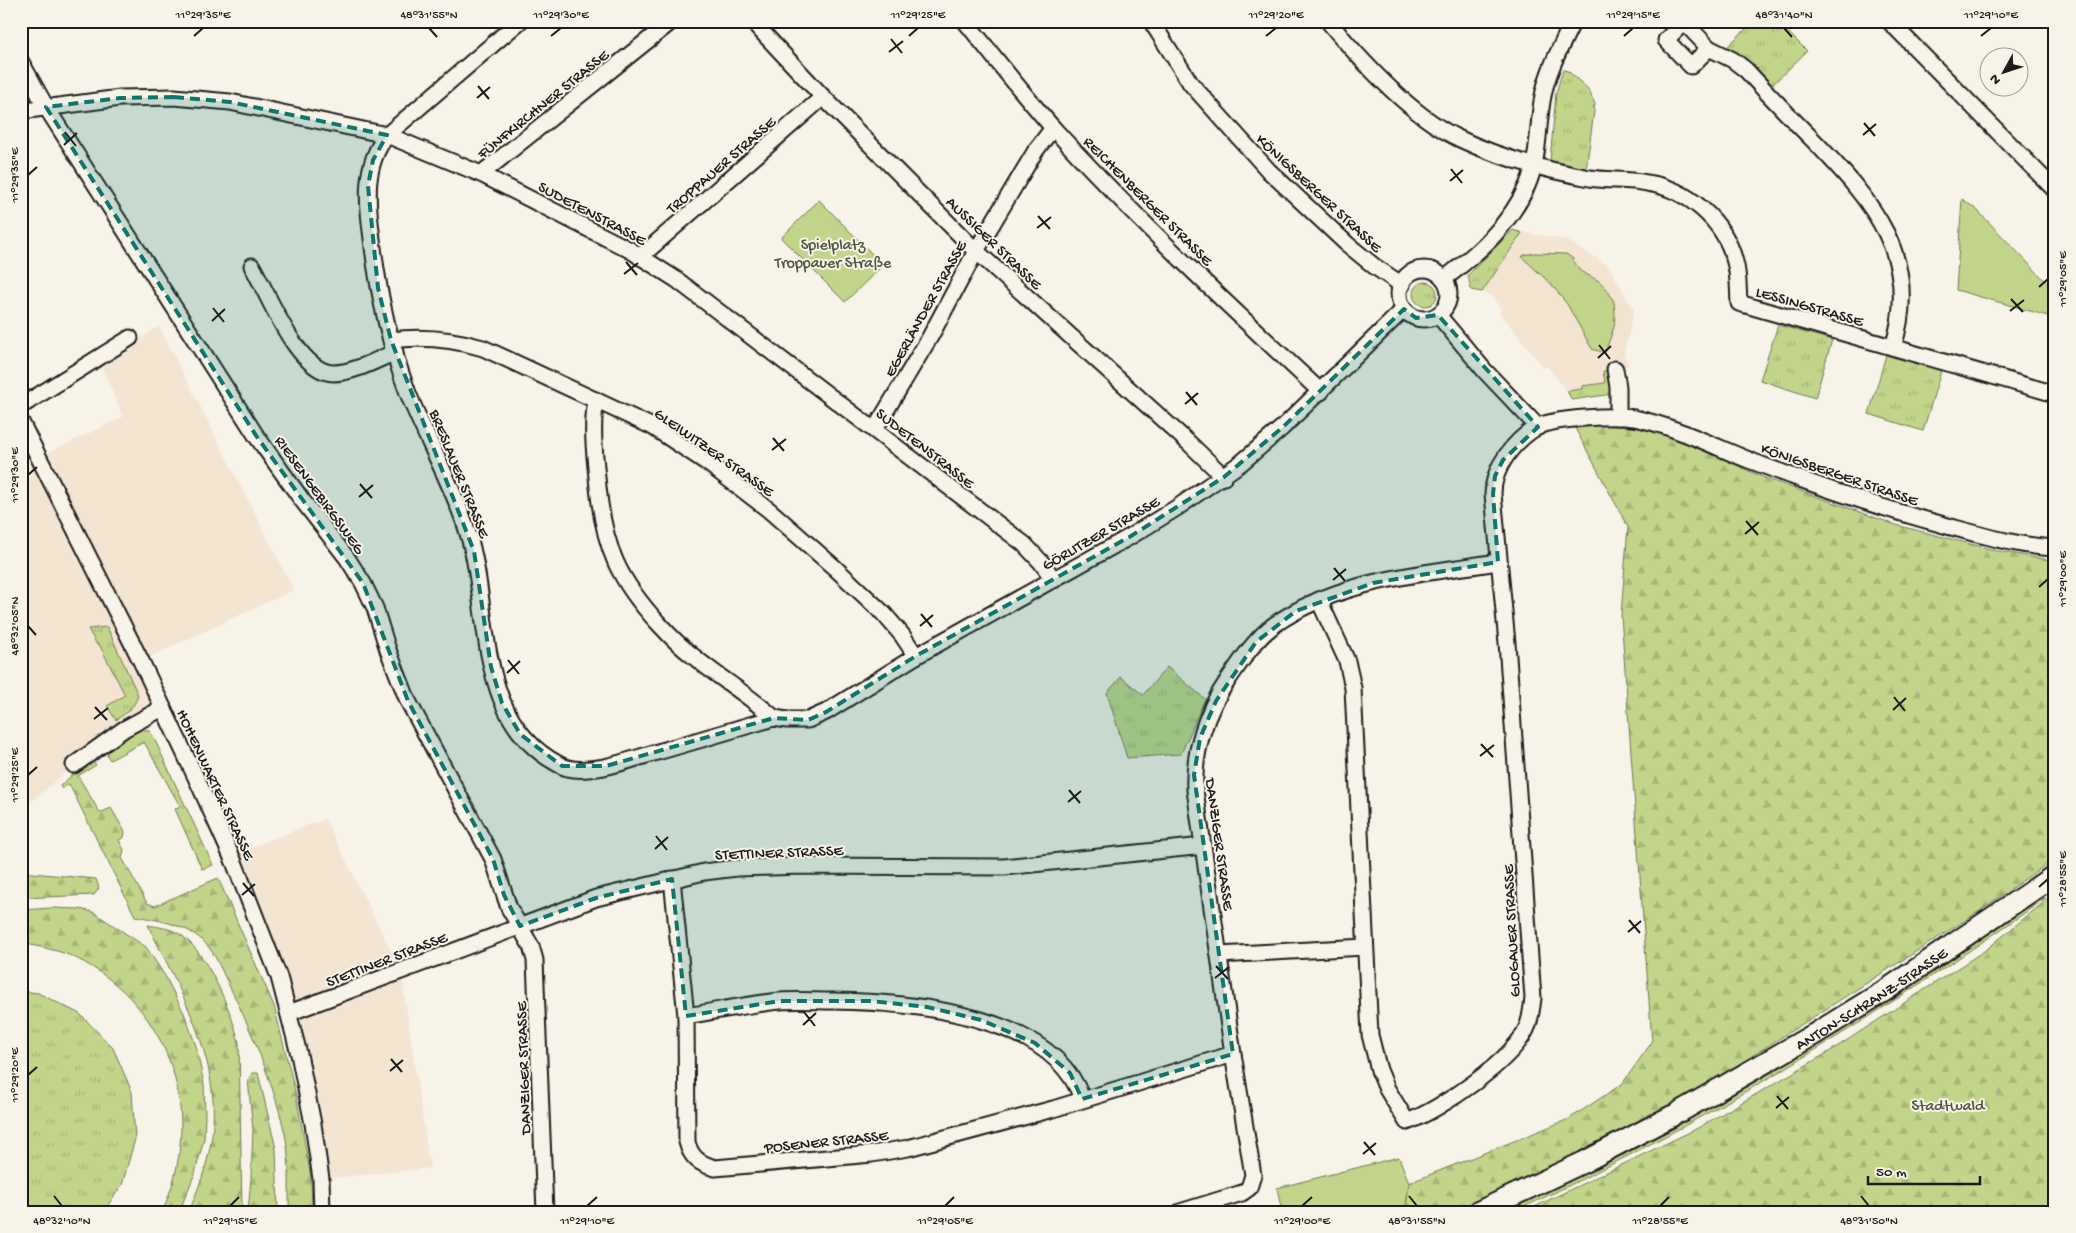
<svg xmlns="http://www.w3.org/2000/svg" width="2076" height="1233" viewBox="0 0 2076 1233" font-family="'Gochi Hand',sans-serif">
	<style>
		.built { fill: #f4e4d2 }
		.grass { fill: url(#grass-tufts); stroke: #6f7853 }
		.forest { fill: url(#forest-firs); stroke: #6f7853 }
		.park { fill: #c2d58a; stroke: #6f7853 }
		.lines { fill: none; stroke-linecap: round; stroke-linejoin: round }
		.minor-casing { stroke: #1c1c1c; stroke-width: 19 }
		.major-casing { stroke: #1c1c1c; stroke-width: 24 }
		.minor { stroke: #f7f3e8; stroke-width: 15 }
		.major { stroke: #f7f3e8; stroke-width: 20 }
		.marked { fill: #0f766e; fill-opacity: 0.2; stroke: #0f766e; stroke-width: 4; stroke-dasharray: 10 6; stroke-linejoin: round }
		.ticks { fill: none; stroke: #1c1c1c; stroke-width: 2 }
		.labels { text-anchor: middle; stroke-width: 4; stroke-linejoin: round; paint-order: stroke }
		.street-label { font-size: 16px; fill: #1c1c1c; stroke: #f7f3e8 }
		.park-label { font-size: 16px; fill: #4e543d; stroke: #f7f3e8 }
		.neatline { fill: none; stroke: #1c1c1c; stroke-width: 2 }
		.ticks-label { font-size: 12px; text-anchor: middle; fill: #1c1c1c }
	</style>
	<defs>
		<pattern id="grass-tufts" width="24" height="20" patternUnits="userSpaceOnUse" patternTransform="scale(1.25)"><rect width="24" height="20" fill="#c2d58a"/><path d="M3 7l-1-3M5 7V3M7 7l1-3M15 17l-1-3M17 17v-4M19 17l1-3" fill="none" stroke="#a6b676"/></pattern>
		<pattern id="forest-firs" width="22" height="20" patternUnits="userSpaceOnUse" patternTransform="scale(1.25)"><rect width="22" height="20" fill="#c2d58a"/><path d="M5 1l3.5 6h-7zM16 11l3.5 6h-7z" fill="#a6b676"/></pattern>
	</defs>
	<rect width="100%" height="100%" fill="#f7f3e8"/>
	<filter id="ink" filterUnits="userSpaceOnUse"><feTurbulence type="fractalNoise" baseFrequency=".02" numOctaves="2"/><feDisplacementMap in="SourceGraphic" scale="10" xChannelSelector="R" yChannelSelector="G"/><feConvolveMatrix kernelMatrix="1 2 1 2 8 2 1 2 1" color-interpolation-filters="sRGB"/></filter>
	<g filter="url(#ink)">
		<!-- built -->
		<g class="built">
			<polygon points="1513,230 1566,240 1608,265 1634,310 1624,353 1628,365 1615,369 1605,383 1582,386 1583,389 1567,391 1547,366 1544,368 1499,312 1501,309 1492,297 1482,292 1477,284"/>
			<polygon points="159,326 294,590 141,661 163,708 74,765 21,810 21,422 39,457 123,417 101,365"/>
			<polygon points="325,819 401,971 430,1168 321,1179 299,1054 231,855"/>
		</g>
		<!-- grass -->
		<g class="grass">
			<polygon points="1754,21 1777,21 1807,51 1768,89 1728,46"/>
			<polygon points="1563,70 1568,71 1588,89 1595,104 1586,170 1550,161 1556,93"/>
			<polygon points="1513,230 1522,233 1482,292 1471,290 1468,275"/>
			<circle cx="1425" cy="294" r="12"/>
			<polygon points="1778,325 1832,340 1815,398 1760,380"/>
			<polygon points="1886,355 1941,371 1923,431 1869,414"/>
			<polygon points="1610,370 1612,394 1572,400 1567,391 1582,389 1582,386 1605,383 1603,371"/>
			<path d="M107,627L138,695C135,707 126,713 116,720L107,706L125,695L99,644L97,645L88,629Z"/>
			<polygon points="1167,667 1205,699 1181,754 1127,758 1107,693 1121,677 1143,695"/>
			<polygon points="138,729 148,730 152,734 213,865 202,869 175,809 180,806 144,742 110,760 107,755 110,747"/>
			<path d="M2046,898C1877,1017 1701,1126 1513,1212H1504L1608,1162L1688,1118L1907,987L2037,900Z"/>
			<polygon points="21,991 38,993 80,1014 113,1048 132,1092 135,1139 122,1185 103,1212 21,1212"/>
		</g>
		<!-- forest -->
		<g class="forest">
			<polygon points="1601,425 1644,428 1687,443 1765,478 1896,525 1998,551 2055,561 2055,858 1972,916 1733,1068 1651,1117 1457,1212 1405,1212 1409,1183 1569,1119 1622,1084 1652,1042 1621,615 1628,527 1575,428"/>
			<path d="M92,760L96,765L78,776L100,813L111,808L125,832L124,837L119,840L124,850L122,858L147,903L155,906L218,878L274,1006L296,1095L311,1178L312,1212H289C289,1188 290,1163 286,1139C276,1088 248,1022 224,975C218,962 213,950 202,940C184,924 158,920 135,916L69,784L62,789L60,786L88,761Z"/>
			<polygon points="21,872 96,879 99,888 94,895 21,898"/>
			<polygon points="2055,893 2055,1212 1524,1212 1696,1129 1829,1052 1987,949"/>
			<path d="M52,908L79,909L93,912L146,947L165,976L184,1013L196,1046L204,1084L205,1115L204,1139L195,1173L179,1212H162C206,1115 172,1007 76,958C59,950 40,947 21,943V910Z"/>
			<path d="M148,925C158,927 169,928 178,933C206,949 232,1012 239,1043L242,1212H189C198,1189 207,1167 211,1142C224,1063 181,993 148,925Z"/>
			<polygon points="253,1073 258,1073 276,1149 278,1212 248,1212 251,1178 253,1130 248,1079"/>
		</g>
		<!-- park -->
		<g class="park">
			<polygon points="1962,199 1976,209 2055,291 2055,318 1956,290"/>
			<polygon points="819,200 883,265 845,302 781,238"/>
			<polygon points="1534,253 1566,254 1572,258 1580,271 1599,281 1607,289 1614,302 1615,315 1614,327 1605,353 1592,349 1567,304 1551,284 1522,257 1524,255"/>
			<polygon points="1399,1157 1409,1183 1405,1212 1282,1212 1277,1188"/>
		</g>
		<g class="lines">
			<!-- minor casing -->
			<g class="minor-casing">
				<g id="minor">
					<path d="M520,21L387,135C363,165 367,202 372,239C378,292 389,343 408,393C426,439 452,483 467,530C493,610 472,720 560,765C572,772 591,769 604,767C624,763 642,756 661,751C699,740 737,729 774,718L787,720H808L826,712L916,656L1131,536L1178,507L1241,463L1283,427L1404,309"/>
					<polyline points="752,21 823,97 976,251 1190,444 1224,477"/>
					<path d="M965,21C994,57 1023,94 1054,129C1138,221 1230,307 1321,392"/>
					<polyline points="1151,21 1191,84 1269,171 1347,244 1374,266 1402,285"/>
					<path d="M1328,21C1362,62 1412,117 1460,139C1500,158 1546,170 1590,178C1609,181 1628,179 1647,183C1688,189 1725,221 1735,262C1739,275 1738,290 1739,303L2055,394"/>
					<polyline points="1889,21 2055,190"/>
					<path d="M1709,48L1691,66L1666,40L1684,22L1709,48L1733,60L1746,70C1768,94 1791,118 1815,142C1872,201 1922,258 1893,347"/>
					<polyline points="21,62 46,107 257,437 302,500 347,558 363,583 375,608 388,650 408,701 493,859 509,908 531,946 535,960 545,1212"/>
					<polyline points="21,111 120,98 174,97 230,102 387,135 481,174 630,250 677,280 1024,544 1041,562 1054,580"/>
					<polyline points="481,174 672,21"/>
					<polyline points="640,257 823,97"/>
					<path d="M252,266C268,293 297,372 333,373C353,373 377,360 395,352"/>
					<circle cx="1424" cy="294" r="25"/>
					<path d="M1444,279C1478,253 1509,226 1527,186C1540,157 1537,125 1543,96C1548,69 1562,45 1573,21"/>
					<polyline points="1438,315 1485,371 1538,427"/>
					<path d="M391,340C423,336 452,339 483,348L653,427L709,464L769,510L835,568L884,614L902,635L916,656"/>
					<polyline points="1615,369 1618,387 1618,417"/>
					<path d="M596,400C591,428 595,458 598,487C604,547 618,580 660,625C670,636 681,647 693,656C719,678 749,695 774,718"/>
					<polyline points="26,403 130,338"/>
					<polyline points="21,422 141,661 199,784 234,862 279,977 299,1054 313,1124 321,1179 322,1212"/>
					<polyline points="875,429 930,337 976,251 1036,150 1053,128"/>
					<path d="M1319,600L1347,661L1353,688L1370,1035L1379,1070L1387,1089L1407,1122C1440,1110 1516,1059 1528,1025C1531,1016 1532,1007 1533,998L1507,643L1493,494C1493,467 1514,441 1537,427C1554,418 1614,415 1634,418C1675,426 1715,447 1754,462C1817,486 1880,508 1944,525C1981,535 2017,546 2055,548"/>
					<polyline points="74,765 124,729 163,708"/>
					<path d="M672,879L686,1016L687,1142C691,1158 700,1164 715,1168L872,1154L908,1148L1053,1109L1233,1054"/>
					<polyline points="1219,955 1365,947"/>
					<polyline points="289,1013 596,898 704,872 737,868 802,866 1004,867 1203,846"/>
					<path d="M686,1016C717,1011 749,1004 780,1001C797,1000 815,1001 833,1001C909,1002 1054,1014 1082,1099"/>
					<path d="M1180,1212L1242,1193L1249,1188L1253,1175L1233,1054L1195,790C1193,752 1206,711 1228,680C1241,661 1255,639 1274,625C1338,579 1423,574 1498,562"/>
				</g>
			</g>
			<!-- major casing -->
			<g class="major-casing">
				<g id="major">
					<path id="s1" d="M1681,1111L1813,1035L1886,990L2055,875"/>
					<polyline points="1478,1212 1584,1162 1672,1116"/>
				</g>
			</g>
			<!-- minor -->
			<use href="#minor" class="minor"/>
			<!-- major -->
			<use href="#major" class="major"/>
		</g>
	</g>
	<!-- marked area -->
	<path class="marked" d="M174,97L230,102L387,135L373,160L368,186L378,288L391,340L474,551L491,667L502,703L520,734L562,766H606L774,718L808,720L826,712L916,656L1131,536L1224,477L1283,427L1404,309L1416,318L1438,315L1538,427L1503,460L1495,476L1493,494L1498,562L1373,583L1296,611L1256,642L1216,701L1200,738L1194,775L1233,1054L1082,1099L1070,1073L1035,1043L981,1020L927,1007L871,1001H780L686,1016L672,879L596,898L520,926L504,895L493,859L408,701L363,583L257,437L46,107L120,98Z"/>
	<!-- ticks -->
	<path class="ticks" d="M429,28L437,37M1784,28L1792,37M194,36L203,28M551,36L561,28M909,36L918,28M1266,36L1276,28M1624,36L1633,28M1981,36L1991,28M891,39L902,53M889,52L903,41M478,86L489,99M477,98L490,87M1864,123L1875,136M65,132L76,146M1863,135L1876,124M64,145L77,133M1451,169L1462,183M28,175L37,167M1450,181L1463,170M1038,216L1050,229M1037,228L1051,217M626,262L637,275M624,274L638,263M2039,287L2048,279M2011,299L2023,312M213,308L224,322M2010,311L2024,300M212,321L225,309M1599,345L1610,359M1598,358L1611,346M1186,392L1197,405M1185,404L1198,393M773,438L784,451M772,450L786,439M28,475L37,467M360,484L372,498M359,497L373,485M1746,521L1758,535M1745,534L1759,522M1334,568L1345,581M1333,580L1346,569M2039,587L2048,579M921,614L932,627M28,626L36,635M920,626L933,615M508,660L519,674M507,673L520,661M1894,697L1905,711M95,707L107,720M1893,710L1906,698M94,719L108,708M1481,744L1493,757M1480,756L1494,745M28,775L37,767M1069,790L1080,803M1068,802L1081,791M656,836L667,850M655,849L668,837M243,883L254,896M2039,887L2048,879M242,895L255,884M1629,920L1640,933M1628,932L1641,921M1216,966L1228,979M1215,978L1229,967M804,1012L815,1026M803,1025L816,1013M391,1059L402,1072M390,1071L403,1060M28,1075L37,1067M1777,1096L1788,1109M1776,1108L1789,1097M1364,1142L1375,1155M1363,1154L1376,1143M54,1196L62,1206M1409,1196L1417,1206M1861,1196L1869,1206M230,1206L239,1197M587,1206L597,1197M945,1206L954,1197M1302,1206L1312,1197M1660,1206L1669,1197"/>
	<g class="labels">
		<!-- street labels -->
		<g class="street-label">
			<text transform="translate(542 103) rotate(-39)" y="6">FÜNFKIRCHNER STRASSE</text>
			<text transform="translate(720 164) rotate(-41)" y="6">TROPPAUER STRASSE</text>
			<text transform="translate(1320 192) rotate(43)" y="6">KÖNIGSBERGER STRASSE</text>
			<text transform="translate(1149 200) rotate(45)" y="6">REICHENBERGER STRASSE</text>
			<text transform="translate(593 212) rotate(28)" y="6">SUDETENSTRASSE</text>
			<text transform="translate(995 242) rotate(44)" y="6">AUSSIGER STRASSE</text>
			<text transform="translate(1810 305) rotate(16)" y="6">LESSINGSTRASSE</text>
			<text transform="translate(924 308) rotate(-61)" y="6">EGERLÄNDER STRASSE</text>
			<text transform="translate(926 447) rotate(38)" y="6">SUDETENSTRASSE</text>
			<text transform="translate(715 451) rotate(35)" y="6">GLEIWITZER STRASSE</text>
			<text transform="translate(461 473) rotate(68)" y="6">BRESLAUER STRASSE</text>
			<text transform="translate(1840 473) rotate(19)" y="6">KÖNIGSBERGER STRASSE</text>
			<text transform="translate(321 494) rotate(54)" y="6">RIESENGEBIRGSWEG</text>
			<text transform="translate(1100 532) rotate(-30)" y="6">GÖRLITZER STRASSE</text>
			<text transform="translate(217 784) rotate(65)" y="6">HOHENWARTER STRASSE</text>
			<text transform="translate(1221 844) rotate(82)" y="6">DANZIGER STRASSE</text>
			<text transform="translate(779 851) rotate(-2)" y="6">STETTINER STRASSE</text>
			<text transform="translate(1510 931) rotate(-93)" y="6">GLOGAUER STRASSE</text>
			<text transform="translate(386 958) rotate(-21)" y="6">STETTINER STRASSE</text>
			<text dy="6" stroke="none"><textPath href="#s1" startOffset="221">ANTON-SCHRANZ-STRASSE</textPath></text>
			<text transform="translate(522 1068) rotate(-92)" y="6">DANZIGER STRASSE</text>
			<text transform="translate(826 1140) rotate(-6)" y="6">POSENER STRASSE</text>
		</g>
		<!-- park labels -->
		<g class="park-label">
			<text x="833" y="249">Spielplatz<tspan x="833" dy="18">Troppauer Straße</tspan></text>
			<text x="1948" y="1110">Stadtwald</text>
		</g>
	</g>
	<!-- margin -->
	<rect width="2076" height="1233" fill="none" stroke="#f7f3e8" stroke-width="55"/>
	<!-- north arrow -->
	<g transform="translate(2004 72) rotate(230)"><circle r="24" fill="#f7f3e8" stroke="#9f9d96"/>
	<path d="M0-4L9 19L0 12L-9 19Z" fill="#1c1c1c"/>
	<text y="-8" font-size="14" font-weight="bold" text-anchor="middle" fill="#1c1c1c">N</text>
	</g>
	<!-- scale -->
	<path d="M1868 1176v8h112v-8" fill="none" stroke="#1c1c1c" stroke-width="2.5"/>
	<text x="1876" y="1176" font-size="15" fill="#1c1c1c" stroke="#f7f3e8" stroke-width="4" paint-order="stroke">50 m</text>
	<rect x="28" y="28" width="2020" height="1178" class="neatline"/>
	<g class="ticks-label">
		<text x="203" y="18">11°29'35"E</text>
		<text x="429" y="18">48°31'55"N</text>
		<text x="561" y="18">11°29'30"E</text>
		<text x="918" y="18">11°29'25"E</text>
		<text x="1276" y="18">11°29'20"E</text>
		<text x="1633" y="18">11°29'15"E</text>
		<text x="1784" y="18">48°31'40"N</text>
		<text x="1991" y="18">11°29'10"E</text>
		<text transform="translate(14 175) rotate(-90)" y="4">11°29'35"E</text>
		<text transform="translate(2062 279) rotate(-90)" y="4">11°29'05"E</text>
		<text transform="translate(14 475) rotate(-90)" y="4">11°29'30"E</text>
		<text transform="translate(2062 579) rotate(-90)" y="4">11°29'00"E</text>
		<text transform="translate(14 626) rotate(-90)" y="4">48°32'05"N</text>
		<text transform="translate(14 775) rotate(-90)" y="4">11°29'25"E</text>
		<text transform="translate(2062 879) rotate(-90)" y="4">11°28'55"E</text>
		<text transform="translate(14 1075) rotate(-90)" y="4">11°29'20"E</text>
		<text x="62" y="1224">48°32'10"N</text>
		<text x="230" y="1224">11°29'15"E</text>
		<text x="587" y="1224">11°29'10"E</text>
		<text x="945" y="1224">11°29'05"E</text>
		<text x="1302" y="1224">11°29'00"E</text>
		<text x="1417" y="1224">48°31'55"N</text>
		<text x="1660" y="1224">11°28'55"E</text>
		<text x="1869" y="1224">48°31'50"N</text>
	</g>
</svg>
